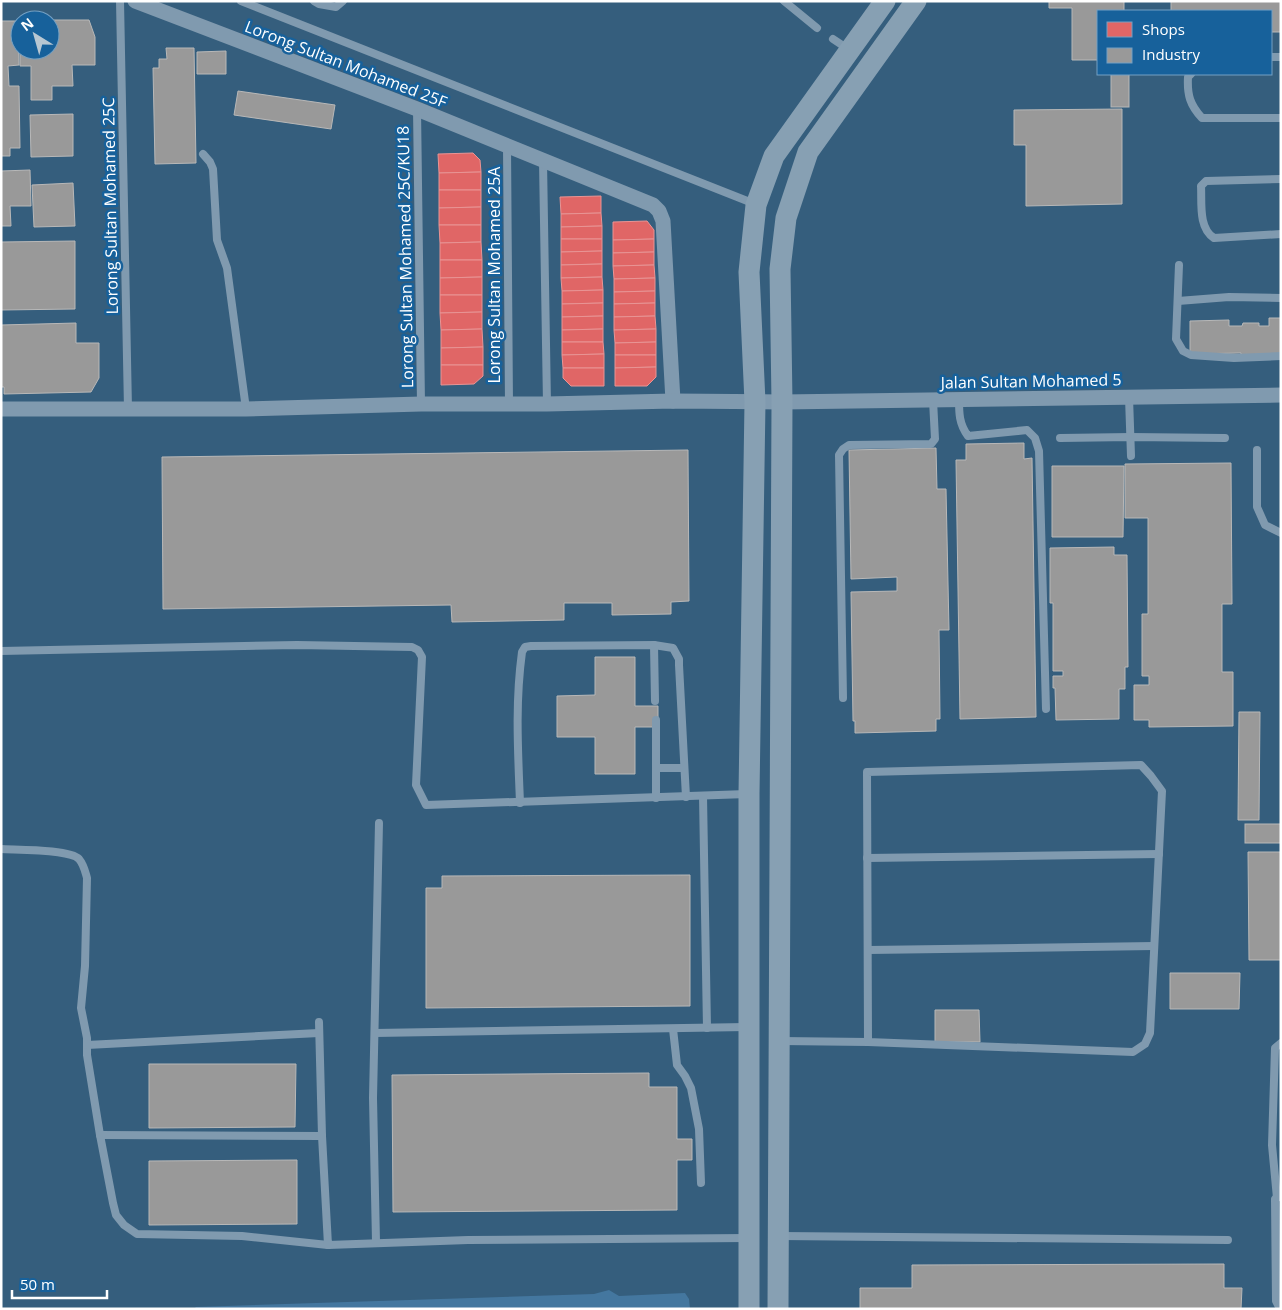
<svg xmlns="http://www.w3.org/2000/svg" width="1282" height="1310" viewBox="0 0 1282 1310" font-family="'Open Sans',sans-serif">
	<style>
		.water { fill: #44779f }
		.shops { fill: #e06666; stroke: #e99494 }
		.industry { fill: #999; stroke: #b8b8b8 }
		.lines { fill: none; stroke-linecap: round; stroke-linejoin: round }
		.lane { stroke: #809aaf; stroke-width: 8 }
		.street { stroke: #809aaf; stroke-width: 15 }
		.secondary { stroke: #87a0b3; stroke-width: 21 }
		.labels { text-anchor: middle; stroke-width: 5; stroke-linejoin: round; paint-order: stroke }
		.street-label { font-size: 16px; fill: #fff; stroke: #17619b }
	</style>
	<rect width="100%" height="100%" fill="#355e7d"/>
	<!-- water -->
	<polygon class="water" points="609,1290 619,1296 685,1293 689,1299 690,1309 194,1309 196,1307 594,1294"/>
	<!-- shops -->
	<g class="shops">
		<polygon points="473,153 480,160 481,172 439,173 438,154"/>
		<polygon points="481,172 481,190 439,190 439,173"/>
		<polygon points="439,190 481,190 481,207 439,208"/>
		<polygon points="601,196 601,213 561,214 560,197"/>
		<polygon points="481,207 481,225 439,225 439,208"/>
		<polygon points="601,213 602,226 561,227 561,214"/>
		<polygon points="647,221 654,230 654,239 613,240 613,222"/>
		<polygon points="439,225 481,225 481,242 440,243"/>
		<polygon points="602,226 602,239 561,239 561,227"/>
		<polygon points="561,239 602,239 602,251 561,252"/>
		<polygon points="654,239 654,252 613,253 613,240"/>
		<polygon points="481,242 482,260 440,260 440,243"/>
		<polygon points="602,251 602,264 561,265 561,252"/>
		<polygon points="654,252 654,265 613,266 613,253"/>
		<polygon points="440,260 482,260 482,277 440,278"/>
		<polygon points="602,264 602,277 561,278 561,265"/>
		<polygon points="654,265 655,278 614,279 613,266"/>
		<polygon points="482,277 482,295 440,295 440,278"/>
		<polygon points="602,277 603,290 562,291 561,278"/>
		<polygon points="655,278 655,291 614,292 614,279"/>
		<polygon points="603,290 603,303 562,304 562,291"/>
		<polygon points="655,291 655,303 614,304 614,292"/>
		<polygon points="440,295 482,295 482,312 440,313"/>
		<polygon points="603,303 603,316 562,317 562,304"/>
		<polygon points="655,303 655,316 614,317 614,304"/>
		<polygon points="482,312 482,329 441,330 440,313"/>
		<polygon points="603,316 603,329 562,330 562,317"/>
		<polygon points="655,316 656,329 614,330 614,317"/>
		<polygon points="482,329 483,347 441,348 441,330"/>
		<polygon points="603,329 603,342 562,342 562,330"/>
		<polygon points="656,329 656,342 615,343 614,330"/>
		<polygon points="562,342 603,342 604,354 562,355"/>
		<polygon points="656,342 656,355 615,355 615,343"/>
		<polygon points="483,347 483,365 441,365 441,348"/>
		<polygon points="604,354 604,368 563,368 562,355"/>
		<polygon points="615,355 656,355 656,367 615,368"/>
		<polygon points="441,365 483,365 483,376 474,384 441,385"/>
		<polygon points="656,367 656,377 647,386 615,386 615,368"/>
		<polygon points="563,368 604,368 604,386 571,386 563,378"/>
	</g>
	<!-- industry -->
	<g class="industry">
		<polygon points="1049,1 1124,1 1124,11 1128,11 1098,11 1098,60 1072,60 1072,8 1049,8"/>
		<polygon points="1171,1 1281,1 1281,32 1271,32 1271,11 1171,11"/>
		<polygon points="50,20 89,20 95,37 95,65 72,65 73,86 52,86 52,100 31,100 31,66 20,66 20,31 20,50 50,50"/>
		<polygon points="1,21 18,21 19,65 8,66 9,86 19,86 20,148 10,148 10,156 1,156"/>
		<polygon points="166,48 194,48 196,163 155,164 153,68 159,68 159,59 167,59"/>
		<polygon points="226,51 226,74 197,74 197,52"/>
		<rect x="1111" y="74" width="18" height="33"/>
		<polygon points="238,91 335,105 331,129 234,115"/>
		<polygon points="1122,109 1122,204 1026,206 1026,145 1014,145 1014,110"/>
		<polygon points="73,114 73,156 31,157 30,115"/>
		<polygon points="30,170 31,206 10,206 11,226 1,226 1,171"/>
		<polygon points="73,183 75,226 34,227 32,185"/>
		<polygon points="75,241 75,309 1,310 1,242"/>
		<polygon points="1269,318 1281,318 1281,356 1241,356 1241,353 1190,354 1190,321 1229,320 1229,326 1242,326 1243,323 1259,323 1259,326 1269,326"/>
		<polygon points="76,323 76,343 99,343 99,378 91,392 4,394 4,387 1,387 1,325"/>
		<polygon points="1024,443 1024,459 1032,458 1036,717 960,719 956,460 966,460 966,444"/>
		<polygon points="936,448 937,489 946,489 949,630 939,630 940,719 936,719 936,731 855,733 855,721 853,721 851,592 897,591 897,577 851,579 849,450"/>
		<polygon points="688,450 689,601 671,602 671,614 612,615 612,603 564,603 564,620 452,622 451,605 163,609 162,457"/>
		<polygon points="1231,463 1232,604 1222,604 1222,672 1233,672 1233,726 1149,727 1149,720 1134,720 1134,685 1149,685 1149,676 1142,676 1142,614 1148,614 1148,518 1125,518 1125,464"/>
		<polygon points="1052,466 1124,466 1123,537 1052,537"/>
		<polygon points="1114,547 1114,555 1127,555 1128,667 1125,667 1125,689 1119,689 1119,719 1056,720 1055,688 1053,688 1053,676 1063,676 1063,671 1053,671 1053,603 1050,603 1050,548"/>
		<polygon points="595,657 635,657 635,706 658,706 658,727 635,727 635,774 595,774 595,737 557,737 557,696 595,695"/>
		<polygon points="1239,712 1260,712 1259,820 1238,820"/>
		<rect x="1245" y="824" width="36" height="19"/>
		<polygon points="1248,852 1281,852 1281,960 1249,960"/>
		<polygon points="690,875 690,1006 426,1008 426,888 442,888 442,876"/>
		<polygon points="1170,973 1240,973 1239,1009 1170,1009"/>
		<polygon points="935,1010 979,1010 980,1042 935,1042"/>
		<polygon points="149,1064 296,1064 295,1127 149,1128"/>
		<polygon points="649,1073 649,1087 677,1087 677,1139 692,1139 692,1160 677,1160 677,1210 393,1212 392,1075"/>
		<polygon points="297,1160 297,1224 149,1225 149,1161"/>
		<polygon points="1224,1264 1224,1288 1242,1288 1241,1309 860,1309 860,1288 912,1288 912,1265"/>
	</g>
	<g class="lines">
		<!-- lane -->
		<g class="lane">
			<polyline points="120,1 128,409"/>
			<polyline points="241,1 755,204"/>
			<polyline points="314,1 319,4 336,7 343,1"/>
			<polyline points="784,1 817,28"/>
			<polyline points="833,39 848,49"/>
			<polyline points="1271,57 1281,57"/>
			<path d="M1191,74L1188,77C1187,95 1190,105 1202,118H1281"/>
			<polyline points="417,109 421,404"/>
			<polyline points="507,147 509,404"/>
			<polyline points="203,154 210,162 213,169 217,240 227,268 246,409"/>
			<polyline points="543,161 547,404"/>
			<path d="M1281,179L1206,181L1201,186C1202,202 1198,228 1214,238L1281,234"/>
			<polyline points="1179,265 1176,339 1183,351 1191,355 1234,358 1281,356"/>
			<polyline points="1178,301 1229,297 1281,298"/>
			<polyline points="1129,397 1131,456"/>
			<path d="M959,399C959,413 959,424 968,436L1027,430L1035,438L1039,451L1046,709"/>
			<polyline points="1060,438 1131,437 1225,438"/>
			<polyline points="1257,450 1257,507 1265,525 1281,533"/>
			<polyline points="654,645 655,701"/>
			<polyline points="1,651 297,645 412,647 418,650 422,657 416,785 426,805 747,794"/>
			<polyline points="843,698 839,455 843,449 849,445 931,444 935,439 933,400"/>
			<polyline points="656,720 656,798"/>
			<polyline points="656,768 684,768"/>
			<polyline points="703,796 707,1028"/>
			<path d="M520,803C518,751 515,704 522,652L525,647L531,646L654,645L673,648L679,659V665L686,797"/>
			<path d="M1,849C16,850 70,849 79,859C84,865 85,871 87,878L85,966L81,1008L87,1038V1055L100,1135L113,1203L116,1215L124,1225L137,1234L242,1236L328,1245"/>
			<polyline points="867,858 1159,854"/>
			<polyline points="868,950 1154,946"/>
			<polyline points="319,1022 322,1136 328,1245 468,1240 748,1238"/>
			<polyline points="673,1029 677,1065 685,1076 691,1088 699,1129 701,1183"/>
			<polyline points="375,1033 747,1027"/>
			<polyline points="781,1041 868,1042 867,772 1141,765 1151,776 1162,791 1150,1033 1145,1044 1133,1052 868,1042"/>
			<polyline points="87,1045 319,1033"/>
			<polyline points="100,1135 322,1136"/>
			<polyline points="1279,1195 1275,1199 1276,1301 1280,1309"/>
			<polyline points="1277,1198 1272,1145 1275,1048 1281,1043"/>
			<polyline points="780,1236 1228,1240"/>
			<polyline points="376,1242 373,1098 379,823"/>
		</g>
		<!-- street -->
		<g class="street">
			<polyline points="135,1 417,109 653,205 659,211 663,221 673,401"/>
			<polyline points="1,409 246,409 421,404 547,404 673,401 782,402 1281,395"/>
		</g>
		<!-- secondary -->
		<g class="secondary">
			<polyline points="749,1309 749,794 755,402 749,272 756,205 774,156 885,1"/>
			<polyline points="778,1309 782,402 780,269 786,218 808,152 916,1"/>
		</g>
	</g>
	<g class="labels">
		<!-- street labels -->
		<g class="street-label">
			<text transform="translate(346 64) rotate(21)" y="6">Lorong Sultan Mohamed 25F</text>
			<text transform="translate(110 206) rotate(-91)" y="6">Lorong Sultan Mohamed 25C</text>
			<text transform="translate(405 257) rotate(-91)" y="6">Lorong Sultan Mohamed 25C/KU18</text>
			<text transform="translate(494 275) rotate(-90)" y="6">Lorong Sultan Mohamed 25A</text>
			<text transform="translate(1031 381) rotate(-1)" y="6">Jalan Sultan Mohamed 5</text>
		</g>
	</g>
	<!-- border -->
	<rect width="1282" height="1310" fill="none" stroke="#ffffff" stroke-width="5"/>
	<!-- legend -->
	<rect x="1097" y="10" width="175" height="65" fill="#17619b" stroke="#74a0c3"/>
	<rect x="1107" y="22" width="25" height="15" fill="#e06666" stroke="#74a0c3"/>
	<text x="1142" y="35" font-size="15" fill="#ffffff">Shops</text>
	<rect x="1107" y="48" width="25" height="15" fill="#999999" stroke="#74a0c3"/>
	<text x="1142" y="60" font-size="15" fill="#ffffff">Industry</text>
	<!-- north arrow -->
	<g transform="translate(35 35) rotate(323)"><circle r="24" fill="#17619b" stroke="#74a0c3"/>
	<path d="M0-4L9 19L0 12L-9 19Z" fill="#b8c7d2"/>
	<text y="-8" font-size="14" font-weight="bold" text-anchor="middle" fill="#ffffff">N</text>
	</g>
	<!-- scale -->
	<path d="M12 1290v8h95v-8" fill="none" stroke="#ffffff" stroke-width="2.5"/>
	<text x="20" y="1290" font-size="15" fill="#ffffff" stroke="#17619b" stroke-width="4" paint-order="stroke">50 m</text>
</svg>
